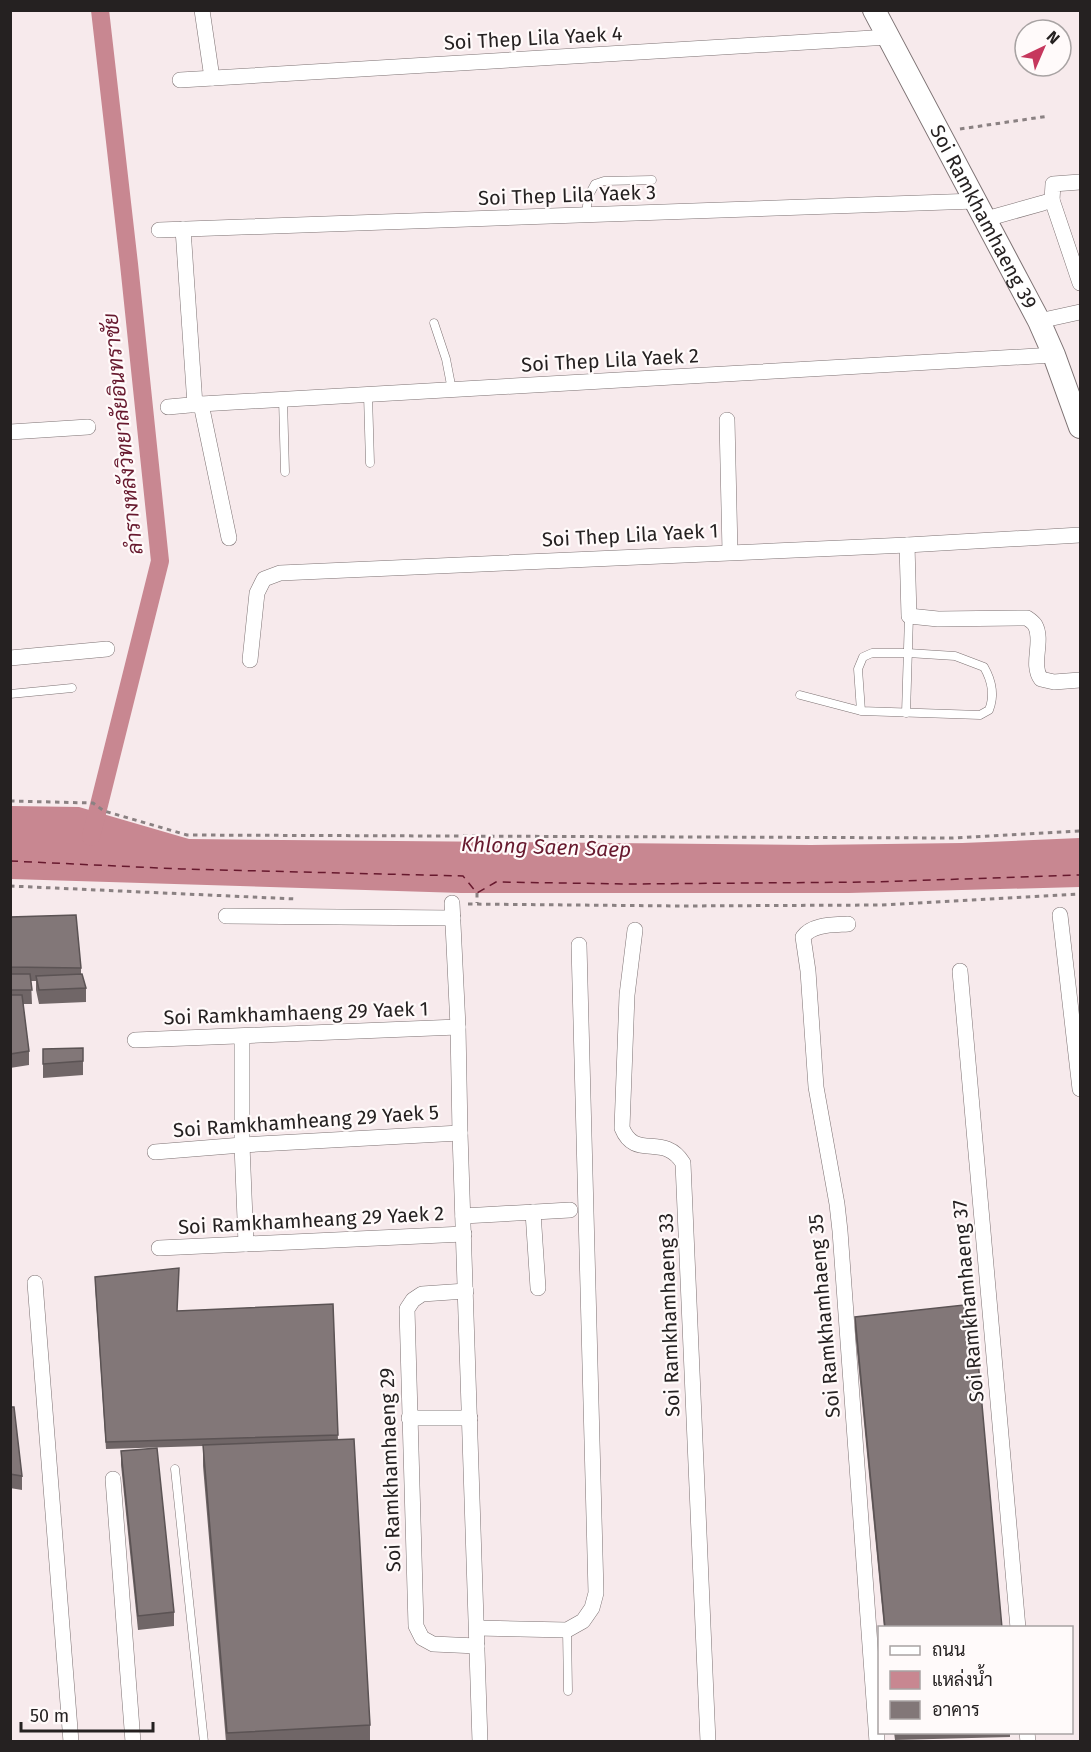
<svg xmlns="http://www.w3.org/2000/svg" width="1091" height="1752" viewBox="0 0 1091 1752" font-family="'Fira Sans',Sarabun,sans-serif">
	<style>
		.water { fill: #c88791 }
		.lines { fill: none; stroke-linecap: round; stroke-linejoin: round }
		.canal { stroke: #c88791; stroke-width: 18 }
		.ferry { stroke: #67192e; stroke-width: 1.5; stroke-dasharray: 8 6; stroke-linecap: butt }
		.lane-casing { stroke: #7d7273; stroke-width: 9 }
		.street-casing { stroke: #7d7273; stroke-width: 16 }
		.secondary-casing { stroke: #7d7273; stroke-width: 24 }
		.path { stroke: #8a8182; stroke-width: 3; stroke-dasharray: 4.5 4.5; stroke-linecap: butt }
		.lane { stroke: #fff; stroke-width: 8 }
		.street { stroke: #fff; stroke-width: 15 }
		.secondary { stroke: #fff; stroke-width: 22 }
		.wall { fill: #706667 }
		.building { fill: #827778; stroke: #5b5354; stroke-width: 1.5 }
		.labels { text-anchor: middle; stroke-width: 4.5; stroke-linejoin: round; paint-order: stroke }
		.street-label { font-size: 20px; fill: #252121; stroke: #fffafa }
		.water-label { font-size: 21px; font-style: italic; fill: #67192e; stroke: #fffafa }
	</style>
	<rect width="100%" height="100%" fill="#f7eaec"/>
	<!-- water -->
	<polygon class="water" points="11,806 79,807 189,839 811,845 962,843 1080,838 1080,887 849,893 461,893 11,879"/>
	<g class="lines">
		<!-- canal -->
		<polyline class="canal" points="91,837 160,561 129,264 100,10"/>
		<!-- ferry -->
		<polyline class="ferry" points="10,861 181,869 463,876 477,893 496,882 630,884 874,882 1080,875"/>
		<!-- lane casing -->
		<g class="lane-casing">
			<g id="lane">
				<polyline points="586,215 588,197 595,184 604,181 652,180"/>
				<polyline points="434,323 446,359 452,390"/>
				<polyline points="368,395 370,463"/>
				<polyline points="283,399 285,472"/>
				<polyline points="10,694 72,688"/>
				<path d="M800,695L861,711L980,715L989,710C995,695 992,681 984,667L955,656L908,653H872L863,657L858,669L861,711"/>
				<polyline points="906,713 909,616"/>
				<polyline points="175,1469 204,1742"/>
				<polyline points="567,1630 568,1691"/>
			</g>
		</g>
		<!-- street casing -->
		<g class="street-casing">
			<g id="street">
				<polyline points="202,10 212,78"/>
				<polyline points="180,80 889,37"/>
				<polyline points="1052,200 1080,283"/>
				<polyline points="986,219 1043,203 1052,200 1053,184 1080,182"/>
				<polyline points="183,229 195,405"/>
				<polyline points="159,230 976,201"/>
				<polyline points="1039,321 1080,312"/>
				<polyline points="201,404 229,538"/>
				<polyline points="168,407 201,404 1054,355"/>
				<polyline points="727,420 730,552"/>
				<polyline points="10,432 88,427"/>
				<path d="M907,545L909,616L938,619L1027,618C1030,620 1033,622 1035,625C1044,641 1030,664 1041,679L1054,682L1080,680"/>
				<polyline points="10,658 107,649"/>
				<polyline points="250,660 257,593 264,579 280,573 907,545 1080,535"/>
				<polyline points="452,903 458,1027 460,1133 480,1742"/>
				<polyline points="1060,915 1080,1089"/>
				<polyline points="226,916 453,918"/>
				<path d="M848,924C833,925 812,924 803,937L808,971L816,1087L837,1204L840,1231L877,1742"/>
				<path d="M635,930L627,995L622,1128C635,1161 664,1132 683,1163L708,1742"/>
				<polyline points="960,971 1018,1628"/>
				<polyline points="242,1037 242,1145 246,1244"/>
				<polyline points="135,1040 458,1027"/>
				<polyline points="155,1152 242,1145 460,1133"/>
				<polyline points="533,1212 538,1288"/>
				<polyline points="463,1216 570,1210"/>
				<polyline points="159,1248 464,1234"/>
				<polyline points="35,1283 71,1742"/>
				<polyline points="466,1291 422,1294 413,1300 407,1309 416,1626 422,1638 433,1644 477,1646"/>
				<polyline points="409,1418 470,1418"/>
				<polyline points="113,1479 133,1742"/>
				<polyline points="477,1628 567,1630 583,1621 592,1608 596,1593 579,945"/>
				<polyline points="1027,1732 1028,1742"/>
			</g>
		</g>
		<!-- secondary casing -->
		<g class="secondary-casing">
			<g id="secondary">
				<path id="s1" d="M874,10L1039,321L1054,355L1080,427"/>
			</g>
		</g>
		<!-- path -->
		<g class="path">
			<polyline points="960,129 1049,116"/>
			<polyline points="10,801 93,803 104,811 187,835 953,838 1080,831"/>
			<polyline points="10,886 296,899"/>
			<polyline points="477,893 477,903"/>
			<polyline points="468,904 680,906 880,905 1080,894"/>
		</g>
		<!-- lane -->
		<use href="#lane" class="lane"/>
		<!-- street -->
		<use href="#street" class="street"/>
		<!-- secondary -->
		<use href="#secondary" class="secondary"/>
	</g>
	<!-- wall -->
	<g class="wall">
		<polygon points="10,917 81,968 81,974 86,988 86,1002 39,1004 36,990 36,981 31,981 32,1004 23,1004 29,1051 29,1065 10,1068"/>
		<polygon points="83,1048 83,1075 43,1078 43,1049"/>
		<polygon points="95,1284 177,1311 333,1304 338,1440 370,1725 370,1742 226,1742 203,1466 203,1446 106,1449"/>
		<polygon points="855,1317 1002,1628 884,1628 855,1331"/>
		<polygon points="10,1407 22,1476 22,1490 10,1488"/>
		<polygon points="121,1451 174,1612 174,1626 138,1630 121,1465"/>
		<polygon points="894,1732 1010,1732 1010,1737 895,1740"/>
	</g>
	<!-- building -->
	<g class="building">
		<polygon points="76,915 81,968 10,967 10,917"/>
		<polygon points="10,974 30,974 32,990 10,990"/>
		<polygon points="82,974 86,988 39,990 36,976"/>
		<polygon points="10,995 22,995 29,1051 10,1054"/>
		<polygon points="83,1048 83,1061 43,1064 43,1049"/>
		<polygon points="179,1268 177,1311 333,1304 338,1435 106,1442 95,1277"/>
		<polygon points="973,1304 1002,1628 885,1628 855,1317"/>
		<polygon points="10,1407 14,1407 22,1476 10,1474"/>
		<polygon points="354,1439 370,1725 227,1733 203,1445"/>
		<polygon points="157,1448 174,1612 138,1616 121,1451"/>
	</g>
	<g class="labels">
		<!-- street labels -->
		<g class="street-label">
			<text transform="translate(533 38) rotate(-3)" y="7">Soi Thep Lila Yaek 4</text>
			<text transform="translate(567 195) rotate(-2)" y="7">Soi Thep Lila Yaek 3</text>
			<text dy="7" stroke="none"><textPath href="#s1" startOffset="234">Soi Ramkhamhaeng 39</textPath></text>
			<text transform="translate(610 360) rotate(-3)" y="7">Soi Thep Lila Yaek 2</text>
			<text transform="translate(630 535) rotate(-3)" y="7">Soi Thep Lila Yaek 1</text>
			<text transform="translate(296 1013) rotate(-2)" y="7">Soi Ramkhamhaeng 29 Yaek 1</text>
			<text transform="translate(306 1121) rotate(-4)" y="7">Soi Ramkhamheang 29 Yaek 5</text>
			<text transform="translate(311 1220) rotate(-3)" y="7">Soi Ramkhamheang 29 Yaek 2</text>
			<text transform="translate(968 1301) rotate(-95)" y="7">Soi Ramkhamhaeng 37</text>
			<text transform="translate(669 1315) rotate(-92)" y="7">Soi Ramkhamhaeng 33</text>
			<text transform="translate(824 1316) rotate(-95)" y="7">Soi Ramkhamhaeng 35</text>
			<text transform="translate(390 1470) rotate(-92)" y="7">Soi Ramkhamhaeng 29</text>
		</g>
		<!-- water labels -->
		<g class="water-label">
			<text transform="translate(123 434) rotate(-96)" y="7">ลำรางหลังวิทยาลัยอินทราชัย</text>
			<text transform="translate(546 847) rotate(2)" y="7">Khlong Saen Saep</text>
		</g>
	</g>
	<!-- border -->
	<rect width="1091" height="1752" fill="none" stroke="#252121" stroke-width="24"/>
	<!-- legend -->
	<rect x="878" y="1626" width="195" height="108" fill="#fffafa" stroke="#a8a3a3" stroke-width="1.5"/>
	<rect x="890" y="1646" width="30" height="9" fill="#ffffff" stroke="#a8a3a3" stroke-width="1.5"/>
	<text x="932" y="1656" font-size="18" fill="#252121">ถนน</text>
	<rect x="890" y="1671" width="30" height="18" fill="#c88791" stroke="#a8a3a3" stroke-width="1.5"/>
	<text x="932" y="1686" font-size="18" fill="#252121">แหล่งน้ำ</text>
	<rect x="890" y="1701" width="30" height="18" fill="#827778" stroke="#a8a3a3" stroke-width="1.5"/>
	<text x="932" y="1716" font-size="18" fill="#252121">อาคาร</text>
	<!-- north arrow -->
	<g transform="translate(1043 48) rotate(44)"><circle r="28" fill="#fffafa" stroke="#a8a3a3" stroke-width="1.5"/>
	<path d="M0-4.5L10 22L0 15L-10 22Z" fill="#c6375d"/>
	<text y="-9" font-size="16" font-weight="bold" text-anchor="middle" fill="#252121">N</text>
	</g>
	<!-- scale -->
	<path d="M21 1722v9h132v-9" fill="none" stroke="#252121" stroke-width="3"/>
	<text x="30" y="1722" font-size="18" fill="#252121" stroke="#fffafa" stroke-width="4.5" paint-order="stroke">50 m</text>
</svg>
